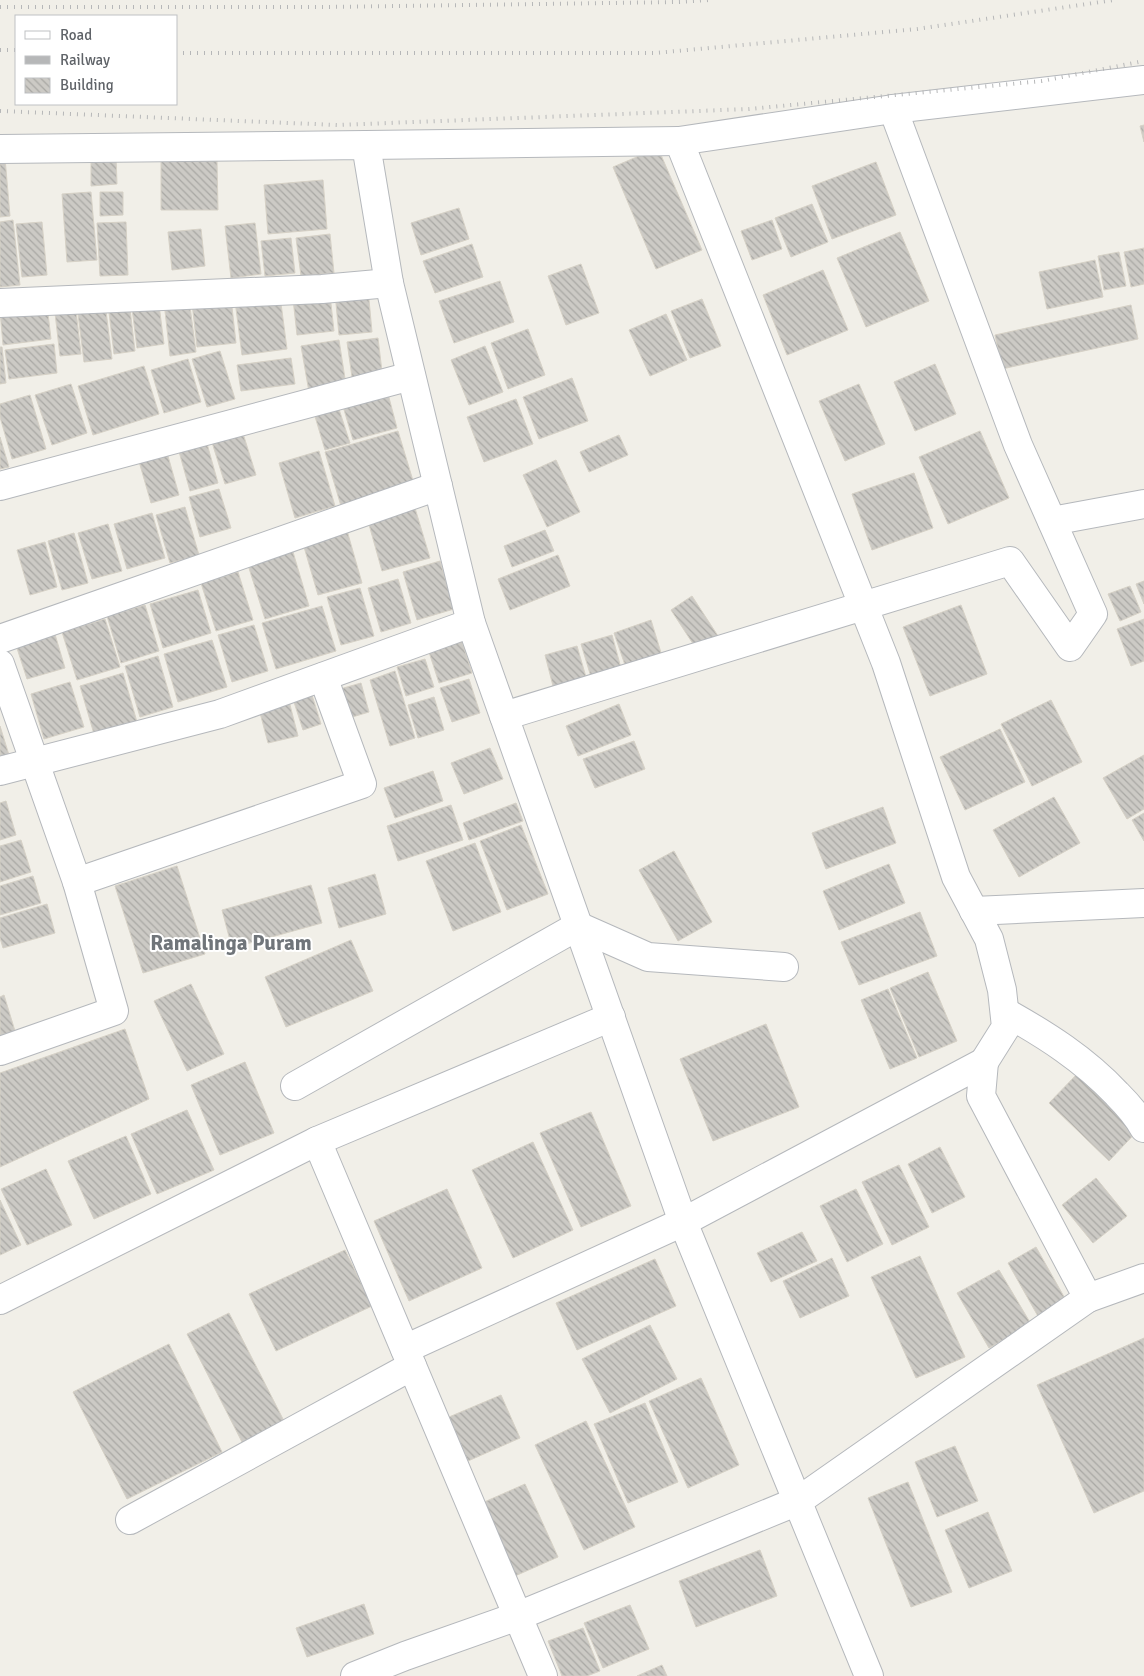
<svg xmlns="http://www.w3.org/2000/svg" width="1144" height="1676" viewBox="0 0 1144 1676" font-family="Signika,sans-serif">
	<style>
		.building { fill: url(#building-back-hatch); stroke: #d6d1c6 }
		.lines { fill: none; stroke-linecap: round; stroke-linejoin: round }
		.minor-casing { stroke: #b5b8bc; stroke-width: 30 }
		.minor { stroke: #fff; stroke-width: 28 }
		.rail { stroke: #b6b7b8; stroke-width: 4; stroke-dasharray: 1 6; stroke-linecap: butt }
		.labels { text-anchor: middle; stroke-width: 4; stroke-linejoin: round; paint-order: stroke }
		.quarter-label { font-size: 21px; font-weight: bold; fill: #70757a; stroke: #fff }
	</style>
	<defs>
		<pattern id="building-back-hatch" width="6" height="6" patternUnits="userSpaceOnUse" patternTransform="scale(1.25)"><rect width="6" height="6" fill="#cccac5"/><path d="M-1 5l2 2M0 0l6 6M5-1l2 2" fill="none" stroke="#a9a8a4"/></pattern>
	</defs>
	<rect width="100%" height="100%" fill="#f1efe8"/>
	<!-- building -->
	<g class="building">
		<polygon points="1144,125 1144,142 1140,126"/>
		<polygon points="658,148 702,250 656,269 613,167"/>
		<polygon points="91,156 116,156 117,184 91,186"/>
		<polygon points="0,158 5,158 10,216 0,217"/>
		<polygon points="161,161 217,161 218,210 161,210"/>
		<polygon points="876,162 896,215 832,239 812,186"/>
		<polygon points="323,180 327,229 268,234 264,185"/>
		<polygon points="91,192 97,260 67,262 62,194"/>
		<polygon points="100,192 123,192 123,215 100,216"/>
		<polygon points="812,204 828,242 791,257 775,218"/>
		<polygon points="459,208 469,239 421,255 411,223"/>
		<polygon points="13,220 20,285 0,287 0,222"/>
		<polygon points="772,220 782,249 752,260 741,231"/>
		<polygon points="42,222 47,275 22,277 16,224"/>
		<polygon points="126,222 128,275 100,276 97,223"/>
		<polygon points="255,223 261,274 231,278 225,226"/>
		<polygon points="201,229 205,266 172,270 168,232"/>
		<polygon points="900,232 929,301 866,327 837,258"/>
		<polygon points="330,234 334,273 301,276 296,238"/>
		<polygon points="291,238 295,273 265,276 261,241"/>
		<polygon points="472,244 483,277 435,293 423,261"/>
		<polygon points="1144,248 1144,284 1131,287 1124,252"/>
		<polygon points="1119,252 1126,286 1104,290 1098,256"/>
		<polygon points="1095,260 1103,297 1047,309 1039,272"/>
		<polygon points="581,264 599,313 566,325 548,276"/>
		<polygon points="823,270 848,330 787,355 763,295"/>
		<polygon points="500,281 514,322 454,343 439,301"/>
		<polygon points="368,289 372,332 339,335 335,293"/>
		<polygon points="330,295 334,331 297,335 293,299"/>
		<polygon points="280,296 287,349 242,355 235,301"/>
		<polygon points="158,297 164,344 137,348 131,300"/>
		<polygon points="231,298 236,343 197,347 192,303"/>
		<polygon points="189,299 196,352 170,356 164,302"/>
		<polygon points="702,299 721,346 690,358 671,311"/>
		<polygon points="129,301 135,351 114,354 108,304"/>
		<polygon points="105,303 112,359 84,362 77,306"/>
		<polygon points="47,305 51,339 3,345 0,311"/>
		<polygon points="1131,305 1138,339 1002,369 995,335"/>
		<polygon points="76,311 81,354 60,356 55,313"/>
		<polygon points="666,314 687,360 650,376 629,330"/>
		<polygon points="528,329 545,375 508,389 491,343"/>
		<polygon points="378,338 383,380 353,384 347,342"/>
		<polygon points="339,340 346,385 309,392 301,346"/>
		<polygon points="54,344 57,373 9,379 5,350"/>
		<polygon points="485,346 503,392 469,405 451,360"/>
		<polygon points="0,347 2,347 6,383 0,384"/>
		<polygon points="220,351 235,399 207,407 192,359"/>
		<polygon points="291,358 295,384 241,391 237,365"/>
		<polygon points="188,359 201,402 164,413 151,370"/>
		<polygon points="935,364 956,414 915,431 894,382"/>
		<polygon points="144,366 159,414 93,435 78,386"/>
		<polygon points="572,378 588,421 539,439 523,397"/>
		<polygon points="71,384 87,433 52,445 35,395"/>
		<polygon points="859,384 885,444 845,461 819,401"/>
		<polygon points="387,390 397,428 353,440 342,403"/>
		<polygon points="30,395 46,449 12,459 0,417 0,404"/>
		<polygon points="516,399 533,444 484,462 467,417"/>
		<polygon points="338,406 350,443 325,450 314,413"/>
		<polygon points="241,427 256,475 225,484 210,436"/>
		<polygon points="398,431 414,484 341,506 325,452"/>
		<polygon points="980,431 1009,498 948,524 919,457"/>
		<polygon points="619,435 628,455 589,472 580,452"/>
		<polygon points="0,437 9,467 0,469"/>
		<polygon points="206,440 218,483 190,491 178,448"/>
		<polygon points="166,449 179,495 151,503 138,458"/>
		<polygon points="319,451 335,506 295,518 279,463"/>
		<polygon points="556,460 580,512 547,527 523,475"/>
		<polygon points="914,473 933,528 872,550 852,494"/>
		<polygon points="219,489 231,528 200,537 189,497"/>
		<polygon points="185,507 199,555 170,563 156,515"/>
		<polygon points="415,508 430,558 382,571 368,521"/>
		<polygon points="152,513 165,558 127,569 114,524"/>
		<polygon points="108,524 122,571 92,579 78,533"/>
		<polygon points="346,527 362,583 318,595 302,540"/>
		<polygon points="545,530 554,551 512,567 504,546"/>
		<polygon points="74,533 88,583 62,590 48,541"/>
		<polygon points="45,542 57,587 30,595 17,550"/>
		<polygon points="293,552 309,606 265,619 248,565"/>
		<polygon points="558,555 570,586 510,610 498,579"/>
		<polygon points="440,561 454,609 417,620 403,572"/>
		<polygon points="238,572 253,620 216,631 201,583"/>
		<polygon points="398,579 411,623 381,632 368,588"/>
		<polygon points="1144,581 1144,604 1136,584"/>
		<polygon points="1130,586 1141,612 1120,621 1108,594"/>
		<polygon points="360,588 374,636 341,645 327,597"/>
		<polygon points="198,590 211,633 163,648 150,604"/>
		<polygon points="692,596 720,639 699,653 671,610"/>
		<polygon points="145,605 159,651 121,663 107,616"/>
		<polygon points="961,605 987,674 930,696 903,627"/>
		<polygon points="322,606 336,651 276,669 262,623"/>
		<polygon points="105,619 120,667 77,680 62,632"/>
		<polygon points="1144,619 1144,661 1131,666 1117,629"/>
		<polygon points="651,620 662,656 626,668 614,633"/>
		<polygon points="254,625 268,671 232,682 218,635"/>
		<polygon points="54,631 65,668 27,679 15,642"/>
		<polygon points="612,635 621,668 591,677 581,644"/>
		<polygon points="461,639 472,673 439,683 428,649"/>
		<polygon points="212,640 227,687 178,702 164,654"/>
		<polygon points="577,646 586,677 553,686 545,655"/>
		<polygon points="158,656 173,707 140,717 125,666"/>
		<polygon points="425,659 434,687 406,696 397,667"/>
		<polygon points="395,671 415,738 390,746 370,680"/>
		<polygon points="123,673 137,722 94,734 80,686"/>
		<polygon points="469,679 480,713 452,722 440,688"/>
		<polygon points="70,682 84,727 44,739 31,694"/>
		<polygon points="361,683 369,712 349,718 340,689"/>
		<polygon points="311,692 321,724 303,730 293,699"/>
		<polygon points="434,697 444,730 418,738 408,705"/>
		<polygon points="1051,700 1082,762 1032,786 1001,724"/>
		<polygon points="289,701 298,736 268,743 259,709"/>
		<polygon points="619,704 631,735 578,756 566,726"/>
		<polygon points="0,726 9,755 0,758"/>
		<polygon points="1000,729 1025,782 965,810 940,757"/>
		<polygon points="634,741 645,769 595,788 583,759"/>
		<polygon points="490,748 503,779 464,794 451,763"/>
		<polygon points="1144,755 1144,809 1127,819 1103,778"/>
		<polygon points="433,771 443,801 395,818 384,788"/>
		<polygon points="1054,797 1080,843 1019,877 993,830"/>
		<polygon points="6,801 16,835 0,840 0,803"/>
		<polygon points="516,803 523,821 469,840 463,823"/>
		<polygon points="451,805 463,840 398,861 387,826"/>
		<polygon points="883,807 896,843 826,869 812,833"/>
		<polygon points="1144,813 1144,841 1132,820"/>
		<polygon points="521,825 548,894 507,910 480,841"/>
		<polygon points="21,840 31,872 0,882 0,846"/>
		<polygon points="475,843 501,912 453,931 426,861"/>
		<polygon points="674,851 712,922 678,941 639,870"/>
		<polygon points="889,864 905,903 839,930 823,891"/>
		<polygon points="177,866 205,954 143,973 115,886"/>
		<polygon points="375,874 386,914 339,928 328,888"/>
		<polygon points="33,876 41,903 0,915 0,886"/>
		<polygon points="311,885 322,923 232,948 222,910"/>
		<polygon points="47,904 55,933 3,948 0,938 0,918"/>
		<polygon points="920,912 937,956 859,985 841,942"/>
		<polygon points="351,940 373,991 286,1027 265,977"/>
		<polygon points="928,972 957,1041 919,1057 890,988"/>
		<polygon points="191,984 224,1054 187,1071 154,1001"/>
		<polygon points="888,989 917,1058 890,1069 861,1000"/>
		<polygon points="4,995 15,1031 0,1035 0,997"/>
		<polygon points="766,1024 799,1107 713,1141 680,1059"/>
		<polygon points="125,1029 149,1099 0,1167 0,1073"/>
		<polygon points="245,1062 274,1133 220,1155 191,1085"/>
		<polygon points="1081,1070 1141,1127 1109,1161 1049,1103"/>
		<polygon points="187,1110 214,1170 157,1194 131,1134"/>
		<polygon points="591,1112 631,1206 581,1227 540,1133"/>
		<polygon points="126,1136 151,1194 94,1219 68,1161"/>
		<polygon points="533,1142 573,1230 513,1258 472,1170"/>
		<polygon points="940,1147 965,1197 932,1213 908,1164"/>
		<polygon points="899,1165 929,1227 892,1245 862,1182"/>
		<polygon points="46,1169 72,1225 27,1245 1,1189"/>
		<polygon points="1096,1178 1127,1216 1093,1243 1062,1205"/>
		<polygon points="447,1189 482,1268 409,1301 374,1221"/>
		<polygon points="856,1189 883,1244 847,1262 820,1206"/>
		<polygon points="0,1200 21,1245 0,1255"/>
		<polygon points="802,1232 817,1261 771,1282 757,1253"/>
		<polygon points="1036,1247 1067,1302 1039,1318 1008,1263"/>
		<polygon points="345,1250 372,1306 276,1351 249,1294"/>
		<polygon points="920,1256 965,1357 916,1378 871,1277"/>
		<polygon points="832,1258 849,1296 800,1318 783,1281"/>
		<polygon points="655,1259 676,1306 577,1350 556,1303"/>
		<polygon points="999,1270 1031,1324 989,1348 957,1293"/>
		<polygon points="229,1313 285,1423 243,1444 187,1334"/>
		<polygon points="650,1325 677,1379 610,1413 582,1359"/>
		<polygon points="1144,1338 1144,1491 1094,1513 1037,1385"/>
		<polygon points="169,1344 222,1452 127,1499 73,1392"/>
		<polygon points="701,1378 739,1465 688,1488 649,1401"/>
		<polygon points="501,1395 520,1438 468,1461 449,1417"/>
		<polygon points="645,1403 678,1482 628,1503 594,1424"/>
		<polygon points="586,1421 635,1527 584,1550 535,1445"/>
		<polygon points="955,1446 978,1501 937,1517 915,1462"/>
		<polygon points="908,1482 952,1592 911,1607 868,1498"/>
		<polygon points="525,1484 558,1557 515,1576 482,1503"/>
		<polygon points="988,1512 1012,1571 969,1588 945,1530"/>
		<polygon points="760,1550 777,1596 696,1627 679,1581"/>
		<polygon points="364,1604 374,1634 307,1657 296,1628"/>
		<polygon points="630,1605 649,1649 603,1668 584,1623"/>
		<polygon points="583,1628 600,1671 587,1676 562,1676 548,1641"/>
		<polygon points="662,1665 667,1676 637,1676"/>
	</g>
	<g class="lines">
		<!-- minor casing -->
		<g class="minor-casing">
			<g id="minor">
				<polyline points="893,109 1144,80"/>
				<polyline points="366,145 679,141"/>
				<polyline points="0,149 366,145 389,283 471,623 683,1222 869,1676"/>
				<polyline points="0,303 322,289 389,283"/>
				<polyline points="0,486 411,376"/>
				<polyline points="1052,521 1144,504"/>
				<polyline points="0,639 438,486"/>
				<polyline points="0,664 77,882 114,1011 0,1051"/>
				<polyline points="504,716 1010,561 1070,647 1093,614 1018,445 893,109 679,141 886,663 956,877 989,939 1002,990 1006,1027 984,1062"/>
				<polyline points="0,771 220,714 471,623"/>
				<polyline points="77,882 362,784 323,677"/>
				<polyline points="974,911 1144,903"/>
				<path d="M1005,1012C1046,1035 1084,1059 1117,1094C1128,1105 1137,1115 1144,1128"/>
				<polyline points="295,1086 578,926 648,957 784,967"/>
				<polyline points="317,1141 543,1676"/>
				<polyline points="1088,1298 1144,1278"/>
				<polyline points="0,1300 317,1141 611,1017"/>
				<polyline points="130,1520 412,1366"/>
				<polyline points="355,1676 405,1656 518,1616 798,1501 1088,1298 981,1096 984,1062 683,1222 405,1349"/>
			</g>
		</g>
		<!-- minor -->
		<use href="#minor" class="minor"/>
		<!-- rail -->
		<g class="rail">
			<polyline points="0,7 327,7 679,2 709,0"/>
			<polyline points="0,50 16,50"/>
			<polyline points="176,53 655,53 917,29 1114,0"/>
			<polyline points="0,111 337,125 749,109 1042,81 1144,61"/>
		</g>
	</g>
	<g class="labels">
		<!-- quarter labels -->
		<g class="quarter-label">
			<text x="231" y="950">Ramalinga Puram</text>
		</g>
	</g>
	<!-- legend -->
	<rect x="15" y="15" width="162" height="90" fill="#ffffff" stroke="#bfc1c3"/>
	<rect x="25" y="31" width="25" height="8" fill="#ffffff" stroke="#bfc1c3"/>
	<text x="60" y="40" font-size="15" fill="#5f6368">Road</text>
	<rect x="25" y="56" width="25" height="8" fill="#b6b7b8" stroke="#bfc1c3"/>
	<text x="60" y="65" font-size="15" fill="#5f6368">Railway</text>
	<rect x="25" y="78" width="25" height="15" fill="url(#building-back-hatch)" stroke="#bfc1c3"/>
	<text x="60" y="90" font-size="15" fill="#5f6368">Building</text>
</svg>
